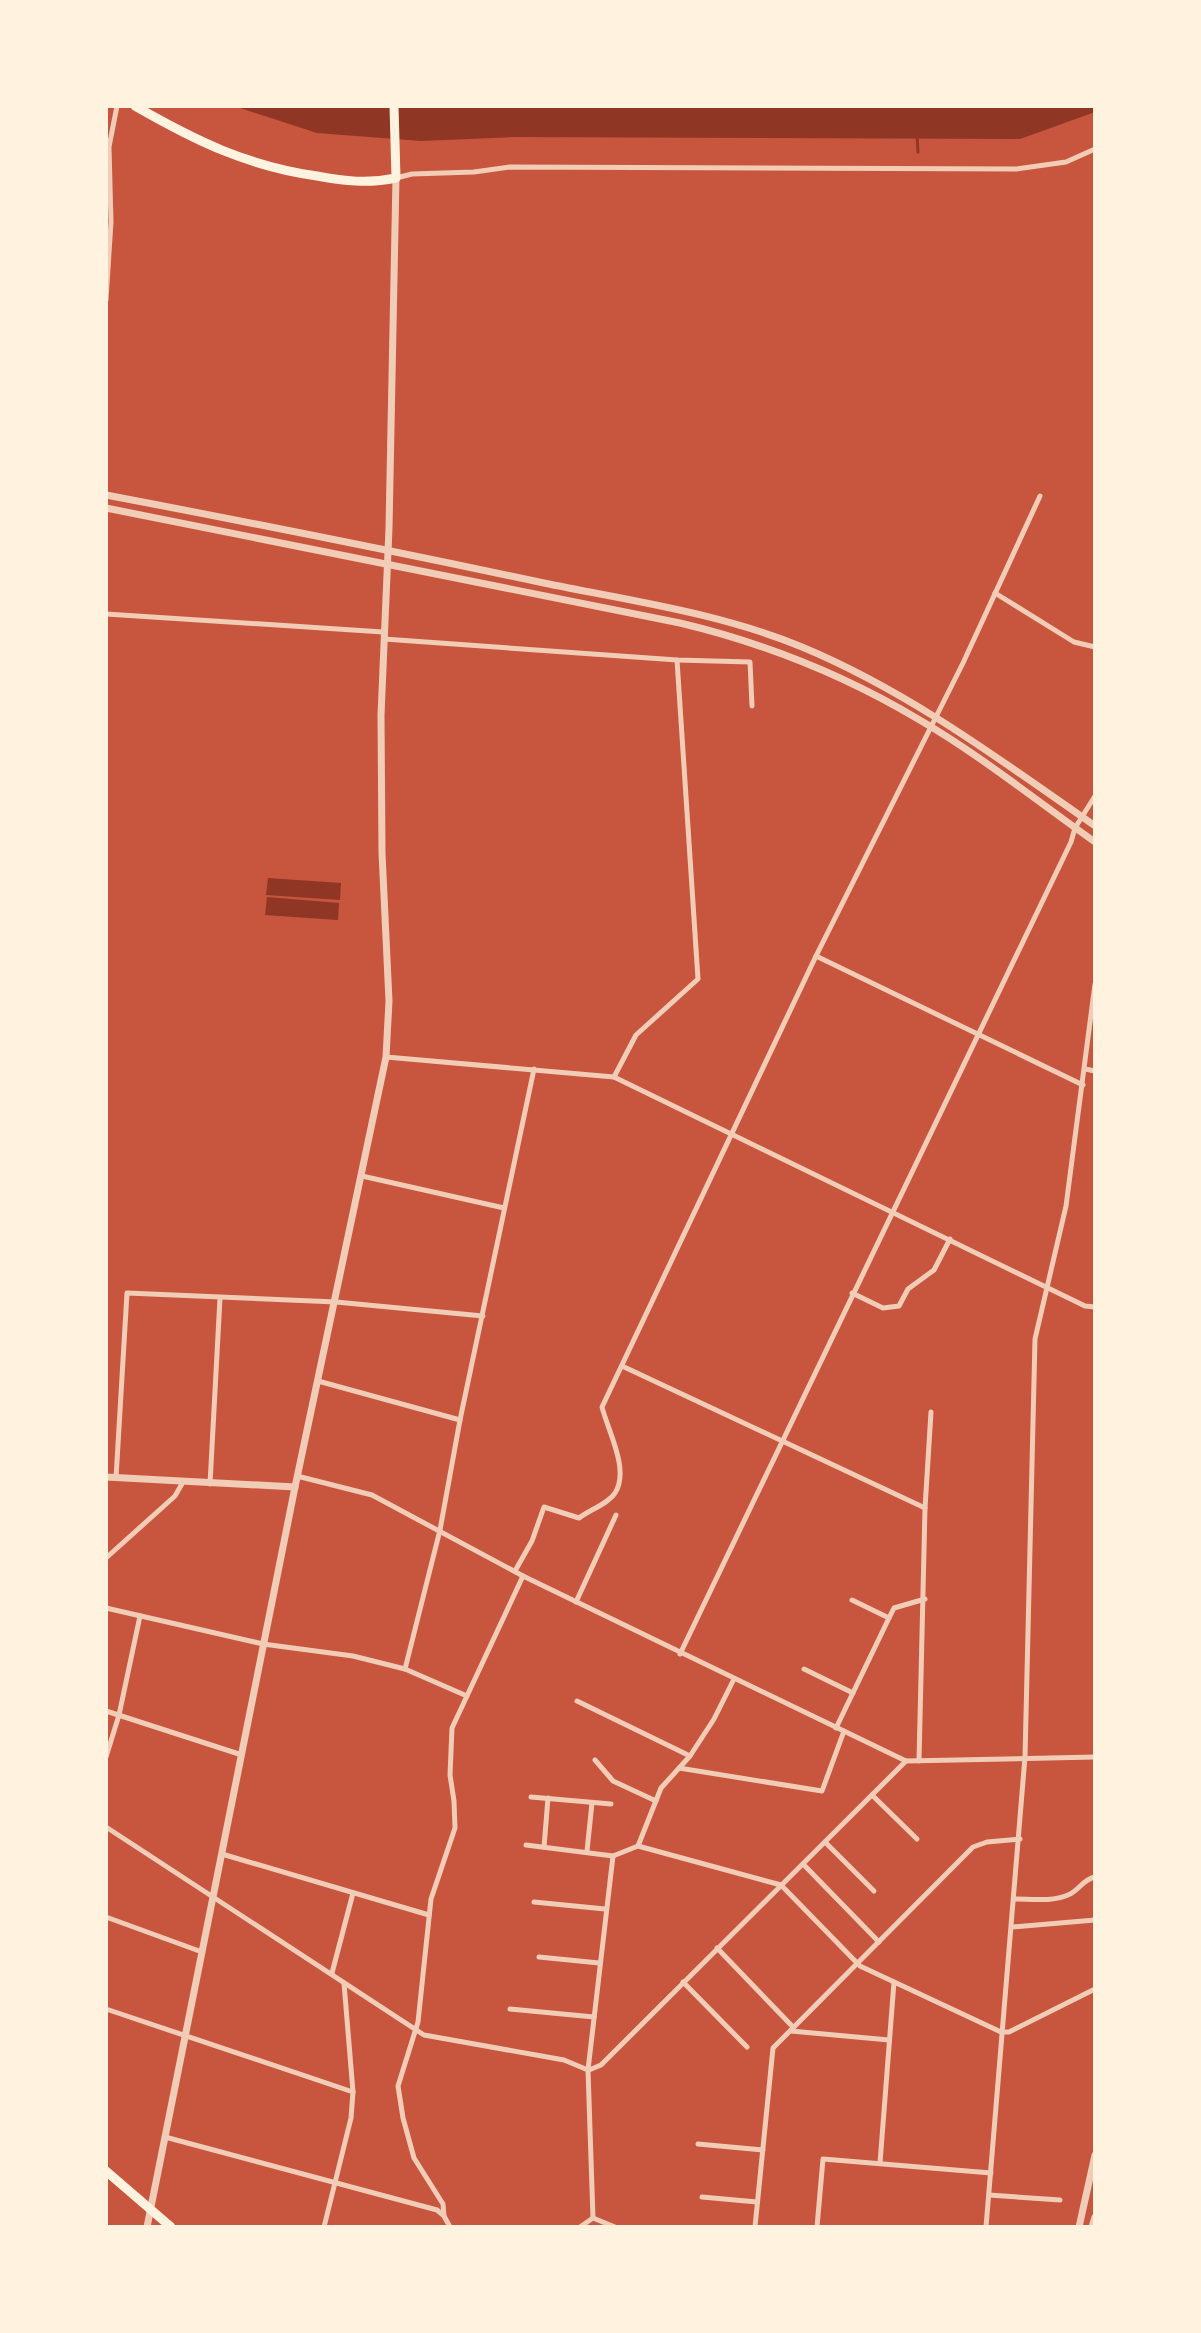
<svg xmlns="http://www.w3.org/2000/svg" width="1201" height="2333" viewBox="0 0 1201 2333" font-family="Lato,sans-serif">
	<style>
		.water { fill: #8f3625 }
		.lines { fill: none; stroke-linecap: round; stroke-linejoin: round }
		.stream { stroke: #8f3625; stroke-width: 3 }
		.minor { stroke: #f1ccb7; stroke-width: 5 }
		.tertiary { stroke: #f1ccb7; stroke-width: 7 }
		.primary { stroke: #fff3e0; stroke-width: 9 }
	</style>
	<rect width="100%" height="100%" fill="#c8553d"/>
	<!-- water -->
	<g class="water">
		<polygon points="234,106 1095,106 1095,112 1020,139 514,137 421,141 317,133"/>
		<polygon points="268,878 341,883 340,900 266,895"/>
		<polygon points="267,897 339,903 338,920 265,915"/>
	</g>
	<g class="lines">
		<!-- stream -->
		<polyline class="stream" points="917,135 918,152"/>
		<!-- minor -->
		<g class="minor">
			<polyline points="396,178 412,174 474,172 510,167 1016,169 1066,162 1095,149"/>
			<polyline points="106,300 111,222 109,147 117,106"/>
			<polyline points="995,593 1074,642 1095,647"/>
			<polyline points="106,614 383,632"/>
			<polyline points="384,639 677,660 750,662 752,706"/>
			<polyline points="816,956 1083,1085"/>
			<polyline points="386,1057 614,1077 1085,1306 1095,1307"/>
			<polyline points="1085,1069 1095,1071"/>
			<polyline points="614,1077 636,1035 698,979 677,660"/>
			<polyline points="362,1176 504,1208"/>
			<polyline points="852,1293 883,1308 899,1306 908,1289 934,1270 950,1239"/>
			<polyline points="622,1366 925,1508"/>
			<polyline points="318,1381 460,1420"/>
			<polyline points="297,1476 372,1495 523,1576 906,1761 1095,1757"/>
			<polyline points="116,1478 127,1293 336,1302 483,1316"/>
			<polyline points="210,1484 220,1298"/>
			<polyline points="106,1558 175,1496 183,1482"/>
			<path d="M515,1571L532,1541L544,1507L579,1518C589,1510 608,1504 615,1493C630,1470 608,1431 602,1407L816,956L963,663L1040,496"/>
			<polyline points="576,1602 616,1515"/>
			<polyline points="106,1608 263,1644 353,1656 405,1669 467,1696"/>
			<polyline points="889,1618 894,1608 925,1599"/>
			<polyline points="680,1654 1071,842 1075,828 1095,796"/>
			<polyline points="405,1669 440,1530 460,1420 534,1069"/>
			<polyline points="804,1669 853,1693"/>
			<polyline points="577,1701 690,1756"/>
			<polyline points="106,1711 242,1755"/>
			<polyline points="836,1728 889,1618 852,1600"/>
			<polyline points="106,1757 119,1715 140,1616"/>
			<polyline points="595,1760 613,1781 656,1801"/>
			<polyline points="919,1761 925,1508 931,1412"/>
			<polyline points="679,1768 822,1791 844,1731"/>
			<polyline points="872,1795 917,1839"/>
			<polyline points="531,1797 611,1804"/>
			<polyline points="106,1827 424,2035 564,2060 588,2070"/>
			<polyline points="825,1842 874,1891"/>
			<polyline points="526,1845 613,1856"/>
			<polyline points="638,1846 661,1788 690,1756 714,1719 734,1679"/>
			<polyline points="544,1847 548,1798"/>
			<polyline points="587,1851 592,1803"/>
			<polyline points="222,1854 429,1915"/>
			<polyline points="803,1864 879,1942"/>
			<path d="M1014,1899C1031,1899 1052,1902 1068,1895C1079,1891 1083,1879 1095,1877"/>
			<polyline points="534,1902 605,1909"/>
			<polyline points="106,1917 202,1952"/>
			<polyline points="1012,1927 1095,1920"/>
			<polyline points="717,1948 793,2027"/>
			<polyline points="539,1957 599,1963"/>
			<polyline points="332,1973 353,1893"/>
			<polyline points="683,1982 747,2047"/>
			<polyline points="106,2009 353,2092"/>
			<polyline points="510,2009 594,2017"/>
			<polyline points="791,2031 889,2040"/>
			<polyline points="589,2070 601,2065 906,1761"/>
			<polyline points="165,2137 437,2210 443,2215"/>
			<polyline points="698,2144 763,2150"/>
			<polyline points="880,2163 894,1982"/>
			<polyline points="989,2195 1060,2200"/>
			<polyline points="702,2197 757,2202"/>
			<polyline points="593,2218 588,2070 613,1856 638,1846 781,1885 860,1966 1001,2032 1009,2032 1095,1989"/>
			<polyline points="593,2218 615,2227"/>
			<polyline points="324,2227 351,2118 353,2092 344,1983"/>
			<polyline points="450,2227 444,2216 443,2204 414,2158 403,2118 398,2086 418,2022 431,1899 455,1828 454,1801 450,1775 452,1728 523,1576"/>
			<polyline points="580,2227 593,2218"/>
			<polyline points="755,2227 773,2048 973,1847 987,1842 1020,1839"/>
			<polyline points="817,2227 823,2159 991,2173"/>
			<polyline points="986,2227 1025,1757 1035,1339 1066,1206 1095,984"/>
		</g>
		<!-- tertiary -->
		<g class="tertiary">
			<path d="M106,495C253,523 398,552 544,583C631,601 720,613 802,647C908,691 1002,761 1095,826"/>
			<path d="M106,508L680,623C764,643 844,675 918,719C980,755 1037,801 1095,842"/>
			<polyline points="106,1477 295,1487"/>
			<polyline points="147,2227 295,1487 386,1057 389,1001 382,853 381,715 389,528 396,178"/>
			<polyline points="1079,2227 1095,2155"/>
			<polyline points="1092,2227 1095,2217"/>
		</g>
		<!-- primary -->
		<g class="primary">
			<path d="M135,106C196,141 247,166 317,176C344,181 368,184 396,178L394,106"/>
			<polyline points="106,2171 171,2227"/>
		</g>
	</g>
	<!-- border -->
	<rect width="1201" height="2333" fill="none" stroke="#fff3e0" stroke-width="216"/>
</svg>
